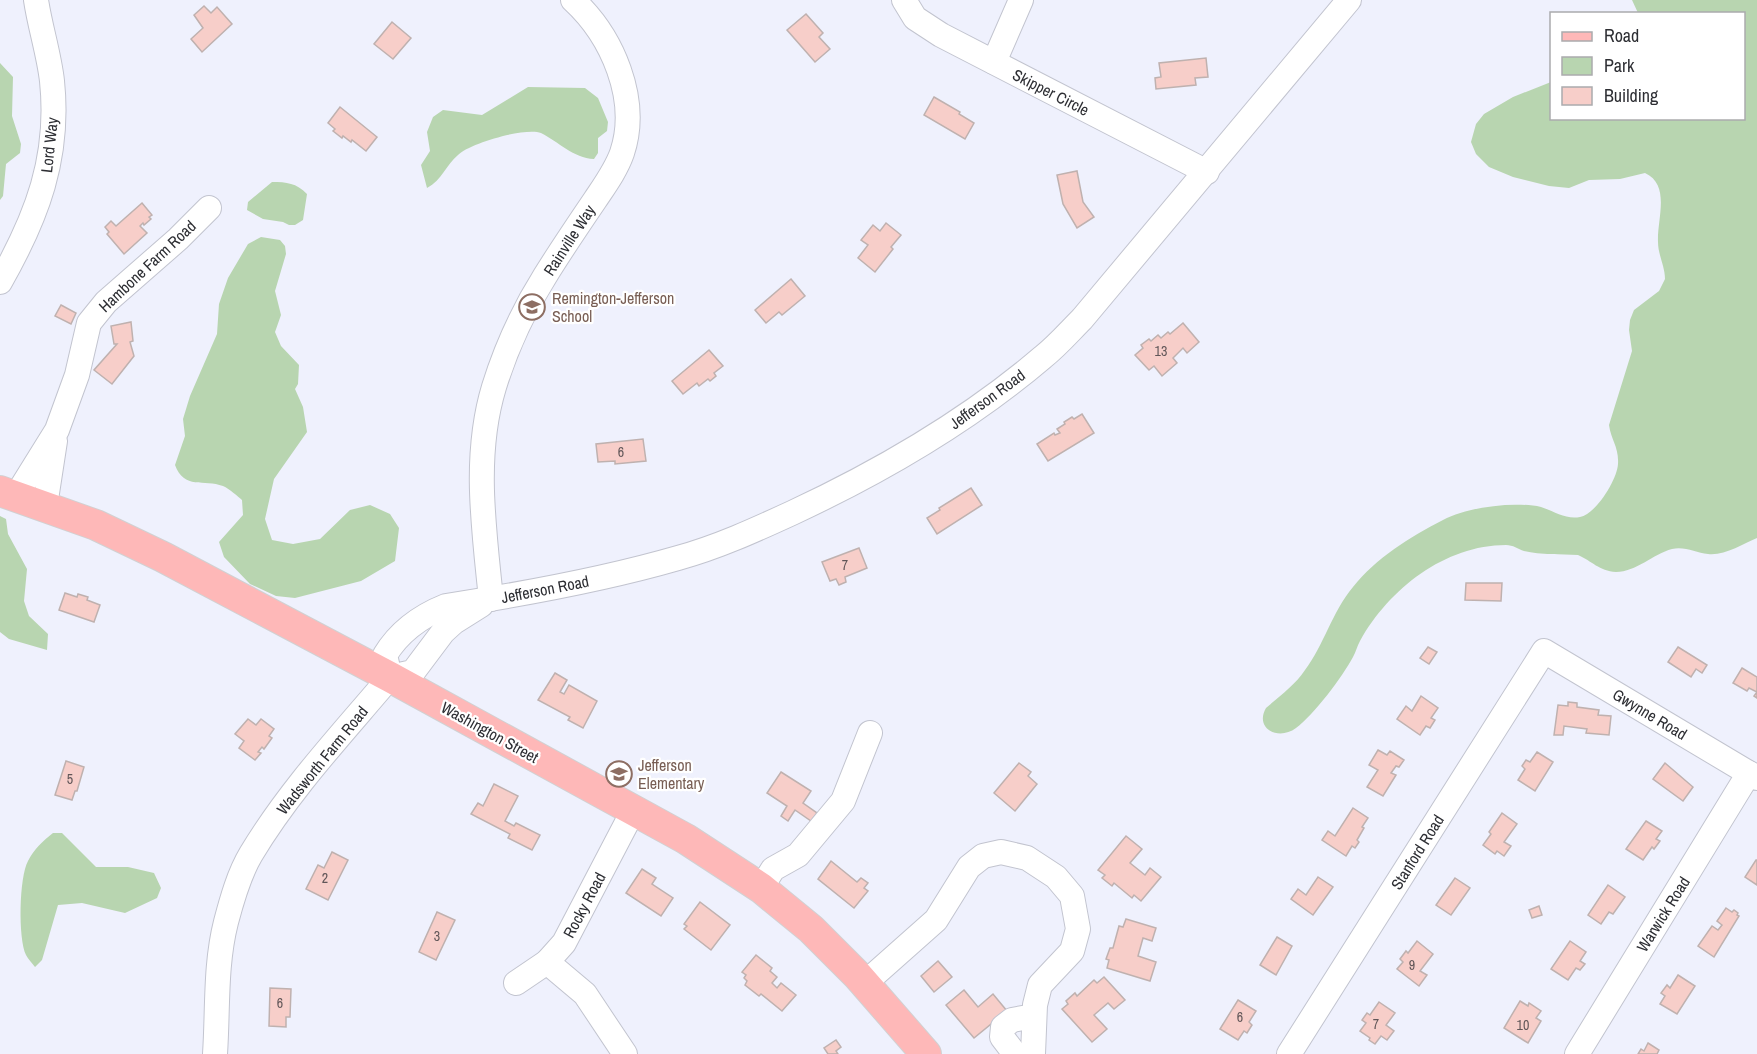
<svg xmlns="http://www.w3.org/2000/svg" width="1757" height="1054" viewBox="0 0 1757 1054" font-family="'Archivo Narrow',sans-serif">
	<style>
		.green { fill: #b8d5b0 }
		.building { fill: #f7cec9; stroke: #bfb1af; stroke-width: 1.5 }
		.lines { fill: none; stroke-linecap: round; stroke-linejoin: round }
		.minor-casing { stroke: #c2c4cf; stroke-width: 26 }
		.major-casing { stroke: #d1d1d2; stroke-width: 32 }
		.minor { stroke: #fff; stroke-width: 24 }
		.major { stroke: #feb8b8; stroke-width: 30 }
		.labels { text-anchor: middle; stroke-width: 4.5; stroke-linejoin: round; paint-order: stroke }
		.number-label { font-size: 14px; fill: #605658 }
		.street-label { font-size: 16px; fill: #2d2e33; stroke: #fff }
		.education-label { font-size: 16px; fill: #785e54; stroke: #fff; text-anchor: start }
	</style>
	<rect width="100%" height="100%" fill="#eff1fd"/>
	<!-- green -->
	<g class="green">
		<path d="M1632,0H1757V538C1743,544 1724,556 1708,554C1696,553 1685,546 1672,549C1653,554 1636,572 1616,572C1599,571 1592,561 1578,555C1561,554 1541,555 1524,551C1518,549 1513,545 1506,545C1445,545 1389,589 1360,641C1357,646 1356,652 1353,657C1343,676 1313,716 1296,728C1279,741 1254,729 1266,708C1280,696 1295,685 1305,670C1324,645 1332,612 1353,587C1376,558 1410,537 1443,520C1468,507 1513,501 1541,507C1554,511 1566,520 1580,517C1596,514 1617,480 1618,464C1619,447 1611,440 1609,425L1632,351L1629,330L1630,320L1634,310L1659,291L1665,279C1665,266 1658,255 1658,242C1657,219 1671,185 1645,173L1620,179L1589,180L1569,188L1549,186L1513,177L1489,167L1476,154L1471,142L1476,124L1484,114L1513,97L1551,82L1552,118H1744V14L1638,13Z"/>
		<polygon points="0,63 13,77 12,116 21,144 20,153 6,164 3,196 0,200"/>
		<path d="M528,87L585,88L598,98L608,122L607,131L598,138V153L594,159C573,158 559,142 541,133C526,127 470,143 458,155C446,165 442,180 427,188L421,165L430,151L427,132L433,117L443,110L482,115Z"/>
		<path d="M272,182C287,182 296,183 307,194L303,220L295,225H289L283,222L263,219L247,210L248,202Z"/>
		<path d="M261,237L280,240L285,246L286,254L275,291L281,315L275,332L281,346L299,365L298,384L295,389L303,407L307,432L274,479L265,519L272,540L293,544L320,539L350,510L370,505L390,514L399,528L395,561L361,581L295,598L276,596L250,584L224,557L219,542L243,515L242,500C237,496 230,489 223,486C204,479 184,490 175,465L185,436L183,419L190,396L217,334L219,304L228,278L248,244Z"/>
		<polygon points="0,516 6,519 8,534 27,569 24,601 29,616 48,634 47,650 9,639 0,632"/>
		<path d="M53,833H62L96,867H128L154,873L161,888L157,898L125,913L82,903L58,905L42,960L35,967C32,963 28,959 26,955C18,939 19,877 28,861C34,849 43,841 53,833Z"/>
	</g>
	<!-- building -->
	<g class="building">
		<polygon points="204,6 211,13 217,7 232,24 202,52 191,39 203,28 194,15"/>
		<polygon points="806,14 823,33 819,37 830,49 815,62 787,30"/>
		<polygon points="392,22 411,38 393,59 374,44"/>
		<polygon points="1206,58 1208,77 1195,78 1196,85 1156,89 1155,78 1161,77 1159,63"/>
		<polygon points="934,97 960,112 959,114 974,123 965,139 924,115"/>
		<polygon points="340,107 377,137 366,151 352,140 351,142 343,136 342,138 333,131 335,129 328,123"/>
		<polygon points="1077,171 1083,202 1094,217 1077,228 1063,204 1057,175"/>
		<polygon points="142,203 152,215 149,217 151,219 144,225 143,223 140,226 147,233 124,254 107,234 109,232 105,227 111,221 116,226"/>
		<polygon points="886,223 901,235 891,247 893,249 875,272 858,258 868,245 861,240 873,225 880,231"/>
		<polygon points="791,279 805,296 782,315 779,312 766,323 755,310"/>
		<polygon points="61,305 76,313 71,324 55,316"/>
		<polygon points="131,322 133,341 130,342 134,356 112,384 94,370 117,344 114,344 111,326"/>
		<polygon points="1183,323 1199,342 1187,353 1183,348 1173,358 1177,363 1162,376 1154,366 1149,370 1135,355 1143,348 1141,345 1149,339 1151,341 1158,335 1161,338 1168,332 1170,334"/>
		<polygon points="709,350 723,366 714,373 716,376 710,381 708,379 699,386 697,383 683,394 672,381"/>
		<polygon points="1082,414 1094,433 1048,461 1037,444 1054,433 1055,435 1060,433 1057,429 1065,424 1064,422 1072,417 1074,419"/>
		<polygon points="643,439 646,461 615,464 615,461 598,462 596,444"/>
		<polygon points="971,488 982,505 937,534 927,518 940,510 939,508"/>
		<polygon points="859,548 867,568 845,577 846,582 839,585 836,579 830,581 822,562"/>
		<polygon points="1466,583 1502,583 1501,601 1465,600"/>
		<polygon points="65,593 77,597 78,594 88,597 87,600 100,605 94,622 59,610"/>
		<polygon points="1428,647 1437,652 1429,664 1420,658"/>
		<polygon points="1678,647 1707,665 1702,673 1696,669 1691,677 1668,662"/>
		<polygon points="1742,668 1757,677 1757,698 1754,696 1757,692 1749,688 1747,691 1733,683"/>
		<polygon points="555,673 567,680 560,692 564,694 569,685 597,701 583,728 568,720 570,717 538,700"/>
		<polygon points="1421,696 1438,708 1431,718 1435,720 1430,728 1426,726 1420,735 1397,719 1406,706 1412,711"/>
		<polygon points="1568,702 1577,703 1577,707 1599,710 1598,715 1611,716 1609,735 1586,733 1587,729 1564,726 1563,735 1554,735 1558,705 1568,706"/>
		<polygon points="248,719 256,725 261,719 274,729 269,736 272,738 264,749 262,747 258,752 261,753 255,760 239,748 244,741 235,734"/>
		<polygon points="1378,750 1387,755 1390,751 1404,760 1399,767 1396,766 1391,773 1396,775 1383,796 1367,787 1378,770 1369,765"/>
		<polygon points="1537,752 1553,762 1535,791 1518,780 1525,769 1522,766 1526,760 1530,762"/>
		<polygon points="66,761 84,767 77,791 75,791 72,800 55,795"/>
		<polygon points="1019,763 1031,772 1028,776 1037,784 1015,811 994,793"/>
		<polygon points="1665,763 1693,787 1683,801 1653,779"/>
		<polygon points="781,772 811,791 803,803 817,813 811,821 795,810 788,821 781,816 787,806 767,793"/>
		<polygon points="494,784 518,796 505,821 514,826 516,823 540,835 532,850 508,838 510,834 471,814 478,803 483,806"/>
		<polygon points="1353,808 1368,818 1362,827 1364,828 1357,840 1359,842 1355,848 1352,846 1346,856 1322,840 1328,831 1335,836"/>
		<polygon points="1502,813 1517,824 1504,842 1511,846 1504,856 1497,851 1495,854 1483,845 1491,834 1489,832"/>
		<polygon points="1646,821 1662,831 1656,839 1660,841 1654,849 1652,847 1643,860 1626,849"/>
		<polygon points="1126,836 1142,849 1130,863 1145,875 1150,868 1161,877 1141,901 1134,895 1132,898 1114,883 1112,886 1102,878 1105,875 1098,870"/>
		<polygon points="332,852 348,860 328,900 306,889 318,865 324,868"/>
		<polygon points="1756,860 1757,860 1757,885 1745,877"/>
		<polygon points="831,861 857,882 861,878 868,883 864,888 868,891 854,908 818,879"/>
		<polygon points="642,869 656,878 652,884 673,898 661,916 626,893"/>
		<polygon points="1318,877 1333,887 1313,915 1291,899 1298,889 1306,895"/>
		<polygon points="1455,878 1470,888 1451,915 1436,905"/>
		<polygon points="1608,885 1625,897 1613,914 1609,912 1601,924 1588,915"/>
		<polygon points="700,902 730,925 711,950 684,929 687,926 684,924"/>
		<polygon points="1539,906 1542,915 1532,918 1529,910"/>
		<polygon points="1726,908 1732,912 1734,910 1738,913 1737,915 1739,916 1714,957 1698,946 1712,926 1718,930 1722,925 1717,921"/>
		<polygon points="437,912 455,920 436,960 419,952"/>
		<polygon points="1126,919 1156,928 1152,941 1143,938 1138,956 1156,962 1150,981 1107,968 1109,960 1106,959 1110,948 1113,948 1119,926 1123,927"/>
		<polygon points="1277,937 1292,946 1276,975 1260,965"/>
		<polygon points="1417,941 1433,954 1420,971 1427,975 1419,986 1397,969 1403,962 1400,959 1406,951 1408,953"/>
		<polygon points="1570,941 1586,952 1580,961 1585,964 1580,970 1576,968 1568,980 1551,969"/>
		<polygon points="756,955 772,968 770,971 777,977 772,983 777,988 781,983 796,995 782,1011 761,994 759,996 745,985 747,981 744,978 746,975 742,972"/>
		<polygon points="938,961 952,977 934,992 921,976"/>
		<polygon points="1678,975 1695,986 1677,1014 1660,1004 1665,996 1661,993 1667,985 1670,988"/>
		<polygon points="1104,977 1125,1000 1114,1009 1108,1003 1094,1015 1107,1029 1092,1042 1062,1009 1068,1004 1066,1001 1075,993 1077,996 1094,980 1097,983"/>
		<polygon points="270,988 291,989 290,1017 286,1017 286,1027 269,1026"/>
		<polygon points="964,990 978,1007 993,994 1007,1011 974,1038 946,1005"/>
		<polygon points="1238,1000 1256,1011 1249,1022 1252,1025 1247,1033 1244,1031 1238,1040 1220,1029"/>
		<polygon points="1520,1001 1528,1006 1529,1003 1541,1011 1536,1018 1541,1021 1528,1043 1504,1028"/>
		<polygon points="1379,1002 1395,1013 1386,1025 1394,1031 1387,1040 1381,1036 1375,1044 1369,1040 1370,1038 1360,1031 1366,1023 1362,1020 1367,1013 1370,1015"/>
		<polygon points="836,1040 841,1047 836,1051 838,1054 828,1054 824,1048"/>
		<polygon points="1648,1043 1659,1050 1657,1054 1638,1054 1641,1049 1644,1051"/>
	</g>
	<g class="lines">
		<!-- minor casing -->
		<g class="minor-casing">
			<g id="minor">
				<polyline points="904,0 915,18 941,35 1207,172"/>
				<polyline points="994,62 1021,0"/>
				<path d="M0,282C37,217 60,157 52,81C49,54 40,27 36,0"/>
				<polyline points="16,496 57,430 77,375 89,323 106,302 178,239 209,208"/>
				<polyline points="45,506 55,441"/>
				<path d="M491,599C484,529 473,456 494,387C506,348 523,311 545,276C561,250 578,225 595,200C605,185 616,170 622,153C640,99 612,36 573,0"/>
				<path d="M390,677L385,655C399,632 421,616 446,606C524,594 602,580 678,558C718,547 755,530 792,513C882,471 968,421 1043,357C1057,346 1069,332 1082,319L1349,0"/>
				<polyline points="390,677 413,672 443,632 454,622 481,605"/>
				<polyline points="761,888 773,869 798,855 843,801 870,733"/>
				<polyline points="547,962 585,994 625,1054"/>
				<polyline points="516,983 547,962 564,943 633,811"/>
				<polyline points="865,983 936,920 969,867 983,856 1001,852 1027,858 1056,877 1072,896 1078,929 1072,951 1040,985 1035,1005 1033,1054"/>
				<path d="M215,1054C218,1010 215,965 226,922C232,899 239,874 251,854C290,789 342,734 390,677"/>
				<polyline points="1015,1054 1002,1037 1003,1027 1012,1020 1034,1016"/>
				<polyline points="1289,1054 1544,651 1757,778"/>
				<polyline points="1577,1054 1749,773"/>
			</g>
		</g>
		<!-- major casing -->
		<g class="major-casing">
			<polyline id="major" points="0,491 96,525 163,557 390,677 686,839 761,888 811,929 858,976 926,1054"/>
		</g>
		<!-- minor -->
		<use href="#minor" class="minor"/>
		<!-- major -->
		<use href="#major" class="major"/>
	</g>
	<!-- icons -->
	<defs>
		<g id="school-ring" transform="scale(1.35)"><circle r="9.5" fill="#fff" stroke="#8d6e63" stroke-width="1.5"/><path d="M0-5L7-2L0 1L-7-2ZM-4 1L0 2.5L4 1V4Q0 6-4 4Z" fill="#8d6e63"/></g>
	</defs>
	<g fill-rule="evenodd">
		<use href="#school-ring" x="532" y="307"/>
		<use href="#school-ring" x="619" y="774"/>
	</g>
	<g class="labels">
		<!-- number labels -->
		<g class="number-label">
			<text x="1161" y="356">13</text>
			<text x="621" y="457">6</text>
			<text x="845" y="570">7</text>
			<text x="70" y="784">5</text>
			<text x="325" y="883">2</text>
			<text x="437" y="941">3</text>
			<text x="1412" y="970">9</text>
			<text x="280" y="1008">6</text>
			<text x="1240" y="1022">6</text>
			<text x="1376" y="1029">7</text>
			<text x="1523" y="1030">10</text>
		</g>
		<!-- street labels -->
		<g class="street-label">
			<text transform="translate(1051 92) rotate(27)" y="6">Skipper Circle</text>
			<text transform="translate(49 145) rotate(-84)" y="6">Lord Way</text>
			<text transform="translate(569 240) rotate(-57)" y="6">Rainville Way</text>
			<text transform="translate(147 266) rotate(-43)" y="6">Hambone Farm Road</text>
			<text transform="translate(987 399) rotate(-36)" y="6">Jefferson Road</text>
			<text transform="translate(545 589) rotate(-11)" y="6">Jefferson Road</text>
			<text transform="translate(1650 714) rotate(31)" y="6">Gwynne Road</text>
			<text transform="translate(490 732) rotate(29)" y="6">Washington Street</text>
			<text transform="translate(322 760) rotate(-51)" y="6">Wadsworth Farm Road</text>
			<text transform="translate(1417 852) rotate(-58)" y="6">Stanford Road</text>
			<text transform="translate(584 905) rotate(-62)" y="6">Rocky Road</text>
			<text transform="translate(1663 914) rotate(-58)" y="6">Warwick Road</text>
		</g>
		<!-- education labels -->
		<g class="education-label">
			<text x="552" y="304">Remington-Jefferson<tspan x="552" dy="18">School</tspan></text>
			<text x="638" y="771">Jefferson<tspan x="638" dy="18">Elementary</tspan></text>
		</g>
	</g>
	<!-- legend -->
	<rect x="1550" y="12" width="195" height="108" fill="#ffffff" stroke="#ababad" stroke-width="1.5"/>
	<rect x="1562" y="32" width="30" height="9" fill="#feb8b8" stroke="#ababad" stroke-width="1.5"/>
	<text x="1604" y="42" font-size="18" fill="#2d2e33">Road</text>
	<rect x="1562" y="57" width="30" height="18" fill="#b8d5b0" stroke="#ababad" stroke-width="1.5"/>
	<text x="1604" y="72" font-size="18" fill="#2d2e33">Park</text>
	<rect x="1562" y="87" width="30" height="18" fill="#f7cec9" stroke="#ababad" stroke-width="1.5"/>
	<text x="1604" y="102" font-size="18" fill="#2d2e33">Building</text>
</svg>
